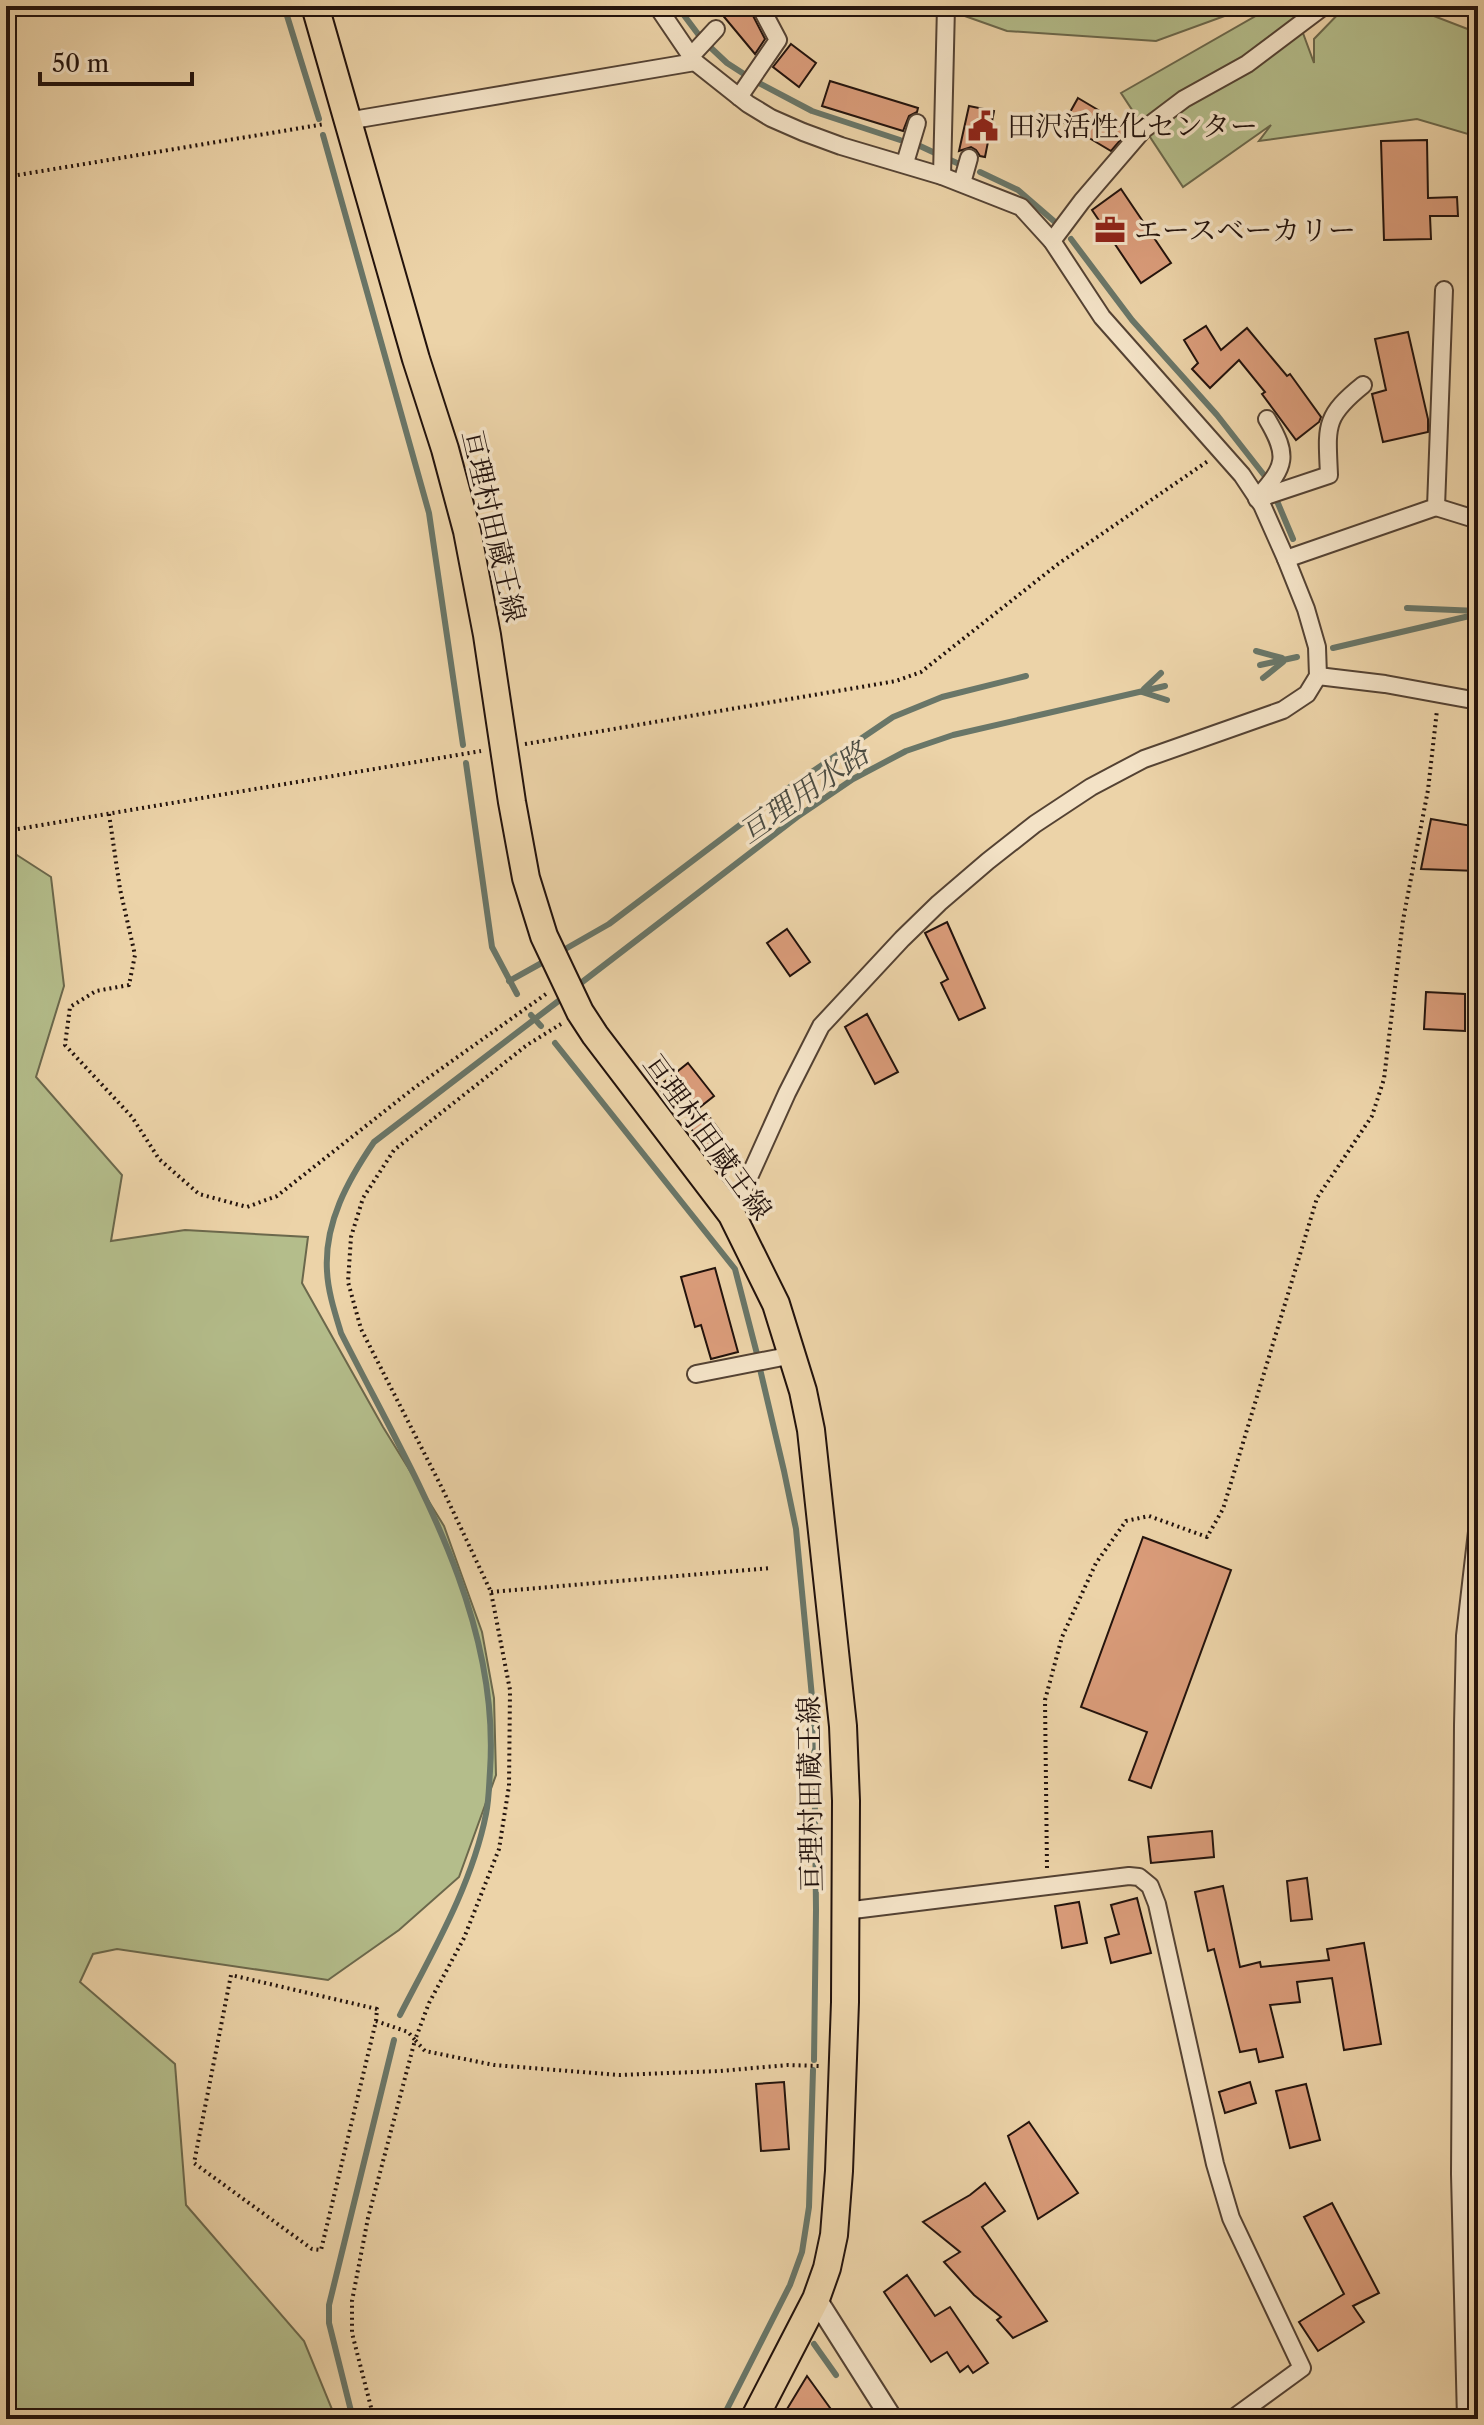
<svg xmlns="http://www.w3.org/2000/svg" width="1484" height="2425" viewBox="0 0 1484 2425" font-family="'Libre Caslon Text','Noto Serif JP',serif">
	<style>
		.green { fill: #b4bd8b; stroke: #6b684c; stroke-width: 2 }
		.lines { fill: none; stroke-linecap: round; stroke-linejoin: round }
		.stream { stroke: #697668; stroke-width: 6 }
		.building { fill: #da9c7a; stroke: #22120c; stroke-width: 2 }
		.minor-casing { stroke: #544233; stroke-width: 20 }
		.tertiary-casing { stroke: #544233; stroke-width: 24 }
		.primary-casing { stroke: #22120c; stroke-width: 30 }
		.path { stroke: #22120c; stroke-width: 4; stroke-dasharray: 2 4; stroke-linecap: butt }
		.minor { stroke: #f3e2c6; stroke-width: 16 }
		.tertiary { stroke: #f3e2c6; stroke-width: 20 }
		.primary { stroke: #ecd3a8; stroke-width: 26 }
		.labels { text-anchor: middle; stroke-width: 7; stroke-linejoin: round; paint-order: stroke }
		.poi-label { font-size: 28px; fill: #22120c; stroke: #f3e2c6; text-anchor: start }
		.street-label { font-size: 28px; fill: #22120c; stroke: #f3e2c6 }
		.water-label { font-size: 30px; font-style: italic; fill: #4c4c42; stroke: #f3e2c6 }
	</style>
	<rect width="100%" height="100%" fill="#ecd3a8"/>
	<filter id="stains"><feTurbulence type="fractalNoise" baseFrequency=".0025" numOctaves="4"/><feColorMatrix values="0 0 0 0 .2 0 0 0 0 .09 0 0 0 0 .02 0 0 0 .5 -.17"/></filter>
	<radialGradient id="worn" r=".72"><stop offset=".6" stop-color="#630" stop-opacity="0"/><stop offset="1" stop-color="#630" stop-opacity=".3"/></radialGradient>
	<!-- green -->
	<g class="green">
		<polygon points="945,6 1252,6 1156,41 1007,31 962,15"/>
		<polygon points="1273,6 1293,6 1314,63 1314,39 1346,6 1408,6 1478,33 1478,137 1417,119 1259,141 1271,125 1183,187 1121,93"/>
		<polygon points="6,848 51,877 64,986 36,1077 122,1175 111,1241 185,1230 308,1237 302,1283 383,1427 444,1526 482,1632 494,1698 496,1775 459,1877 399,1930 328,1980 117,1949 93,1954 80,1982 175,2064 186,2205 304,2341 336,2419 6,2419"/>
	</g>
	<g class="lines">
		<!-- stream -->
		<g class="stream">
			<polyline points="284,6 319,119"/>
			<polyline points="677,6 701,38"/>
			<polyline points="710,47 727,63 744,74"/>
			<polyline points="757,82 812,111 900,140"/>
			<polyline points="323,135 429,513 463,745"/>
			<polyline points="920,146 935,153"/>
			<polyline points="948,159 957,163"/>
			<polyline points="980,172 1018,190 1055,222"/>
			<polyline points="1071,239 1132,320 1217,415 1264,475"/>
			<polyline points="1277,501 1293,539"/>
			<polyline points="1407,608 1478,611"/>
			<polyline points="1333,648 1478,614"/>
			<polyline points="1256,651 1282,658"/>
			<polyline points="1260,665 1297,657"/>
			<polyline points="1263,678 1283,662"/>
			<polyline points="1144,689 1161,673"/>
			<polyline points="1142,692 1167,700"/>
			<polyline points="466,763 492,947 517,994"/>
			<polyline points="560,952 609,924 794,784 893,717 942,697 1026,676"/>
			<polyline points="509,981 547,960"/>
			<polyline points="577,986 797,817 853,779 906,751 953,735 1165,686"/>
			<polyline points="531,1015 541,1026"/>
			<polyline points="555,1043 735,1269 757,1354"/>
			<polyline points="760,1369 784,1471 796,1529 814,1718 816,1910 814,2060"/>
			<path d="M400,2015C433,1951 472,1885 486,1814C489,1800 489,1785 490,1771C501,1612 410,1470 341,1333C335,1313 328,1292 327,1271C324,1223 348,1180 374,1142L565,996"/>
			<polyline points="814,2344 836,2375"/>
			<polyline points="860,2412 864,2419"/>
			<polyline points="353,2419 329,2323 329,2305 394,2040"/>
			<polyline points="722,2419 790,2285 802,2252 809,2207 813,2070"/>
		</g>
	</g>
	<!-- building -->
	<g class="building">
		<polygon points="715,6 748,6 765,39 755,54"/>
		<polygon points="791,44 816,63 799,87 773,67"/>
		<polygon points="830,81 918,108 917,112 909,116 903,131 822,106"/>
		<polygon points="1078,98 1130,129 1111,151 1064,123"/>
		<polygon points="969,106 994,111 985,157 980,156 976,150 971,147 959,151"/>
		<polygon points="1427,140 1428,198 1457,197 1458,216 1430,216 1431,239 1384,240 1381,141"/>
		<polygon points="1121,189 1171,263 1141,283 1092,210"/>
		<polygon points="1206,326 1221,350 1247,328 1287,376 1290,374 1321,417 1319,422 1296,440 1262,394 1265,392 1239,360 1210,388 1192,369 1198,363 1184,340"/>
		<polygon points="1408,332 1428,419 1428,432 1383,442 1372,394 1386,390 1375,339"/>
		<polygon points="1431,819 1478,827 1478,871 1421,869"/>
		<polygon points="947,922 985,1008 959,1020 941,983 948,979 925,933"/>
		<polygon points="787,929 810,962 790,976 767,943"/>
		<polygon points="1426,992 1465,994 1465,1031 1424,1029"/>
		<polygon points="867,1014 898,1072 875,1084 845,1027"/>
		<polygon points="688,1063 714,1096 695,1111 679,1091 668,1100 658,1087"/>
		<polygon points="706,1112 722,1134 705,1147 689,1126"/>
		<polygon points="715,1268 738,1352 711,1359 701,1325 695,1327 681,1277"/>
		<polygon points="1143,1537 1231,1570 1151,1788 1129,1780 1147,1732 1081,1707"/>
		<polygon points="1212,1831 1214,1857 1151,1863 1148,1837"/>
		<polygon points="1307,1878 1312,1919 1291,1921 1287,1881"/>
		<polygon points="1223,1886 1240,1967 1260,1962 1261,1967 1329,1960 1327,1949 1364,1943 1381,2044 1344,2050 1332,1978 1297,1982 1300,2002 1270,2005 1283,2057 1259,2062 1256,2049 1240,2052 1214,1949 1208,1951 1195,1892"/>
		<polygon points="1137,1898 1151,1953 1111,1963 1105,1938 1119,1934 1111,1905"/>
		<polygon points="1079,1902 1087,1943 1062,1948 1055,1906"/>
		<polygon points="784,2082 789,2149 761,2151 756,2084"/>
		<polygon points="1250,2082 1256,2103 1225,2113 1219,2092"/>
		<polygon points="1306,2084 1320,2140 1290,2148 1276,2091"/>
		<polygon points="1029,2122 1078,2193 1038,2219 1008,2136"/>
		<polygon points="985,2183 1005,2211 982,2227 1047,2321 1013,2338 997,2320 1001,2317 974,2295 944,2262 960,2252 923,2222 970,2195"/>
		<polygon points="1332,2203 1379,2293 1353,2306 1364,2322 1318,2351 1299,2322 1344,2294 1304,2217"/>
		<polygon points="907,2275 935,2316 950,2307 988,2363 973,2373 968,2366 960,2372 947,2352 931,2362 884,2292"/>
		<polygon points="807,2376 838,2419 781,2419"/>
	</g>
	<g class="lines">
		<!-- minor casing -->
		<g class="minor-casing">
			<g id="minor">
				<polyline points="657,6 695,62 748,104 771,118 803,132 841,146 942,176 1021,207 1052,241 1102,317 1242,475 1262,505 1286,559 1306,609 1317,647 1318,676 1307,694 1283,710 1144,759 1091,787 1035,824 988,861 939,903 902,939 821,1026 787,1093 732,1215"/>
				<polyline points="691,56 716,29"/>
				<polyline points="739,97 778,40 760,6"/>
				<polyline points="347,121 695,62"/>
				<polyline points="905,163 917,123"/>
				<polyline points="942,176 946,6"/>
				<polyline points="962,183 969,158"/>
				<polyline points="1052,241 1082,201 1143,130 1184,99 1247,64 1324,6"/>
				<path d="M1258,497C1286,466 1289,456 1267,419"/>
				<path d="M1257,499L1329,475C1327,427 1323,417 1363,385"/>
				<polyline points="1436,507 1478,520"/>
				<polyline points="1286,559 1436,507 1444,290"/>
				<polyline points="1318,676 1385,684 1478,701"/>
				<polyline points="696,1374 793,1355"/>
				<polyline points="845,1911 1129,1876 1139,1877 1150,1886 1157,1904 1215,2164 1231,2218 1302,2368 1232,2419"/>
				<polyline points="1466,2419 1460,2174 1463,1725 1465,1636 1478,1523"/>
			</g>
		</g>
		<!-- tertiary casing -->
		<g class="tertiary-casing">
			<polyline id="tertiary" points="816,2299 892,2419"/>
		</g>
		<!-- primary casing -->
		<g class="primary-casing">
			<polyline id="primary" points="315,6 416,359 445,449 467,531 487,635 512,802 526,878 544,936 580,1012 595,1035 732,1215 776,1304 803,1391 811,1430 843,1726 846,1801 845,2002 839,2171 834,2235 827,2268 816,2299 754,2419"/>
		</g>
		<!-- path -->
		<g class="path">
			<polyline points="6,177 325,124"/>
			<polyline points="525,744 896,681 921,672 1058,564 1208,461"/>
			<polyline points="109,814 120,889 135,955 129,985 96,991 70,1007 65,1045 132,1117 159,1159 199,1194 247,1207 277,1196 414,1088 546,994"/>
			<polyline points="6,831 481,751"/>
			<polyline points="491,1592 771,1568"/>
			<polyline points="1047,1868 1045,1700 1062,1637 1096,1563 1126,1521 1149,1516 1207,1537 1223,1509 1317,1198 1372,1116 1384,1079 1403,920 1428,790 1437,710"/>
			<polyline points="376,2021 377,2009 231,1975 194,2163 312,2249 321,2250 376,2021 408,2032 415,2040 429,2003 464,1938 499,1849 509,1786 510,1690 491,1592 443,1490 361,1329 348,1282 351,1237 363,1198 394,1150 527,1045 561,1024"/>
			<polyline points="374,2419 352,2333 352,2301 368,2218 415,2040 425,2051 494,2065 619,2075 720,2071 788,2065 820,2066"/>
		</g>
		<!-- minor -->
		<use href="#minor" class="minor"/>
		<!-- tertiary -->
		<use href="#tertiary" class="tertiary"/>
		<!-- primary -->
		<use href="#primary" class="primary"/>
	</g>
	<!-- icons -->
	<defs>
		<g id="civic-bare" transform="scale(2.4)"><path d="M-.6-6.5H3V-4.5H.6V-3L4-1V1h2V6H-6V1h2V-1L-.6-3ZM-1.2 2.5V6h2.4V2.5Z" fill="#8f2418" stroke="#f3e2c6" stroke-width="2.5" paint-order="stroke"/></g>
		<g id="office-bare" transform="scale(2.4)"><path d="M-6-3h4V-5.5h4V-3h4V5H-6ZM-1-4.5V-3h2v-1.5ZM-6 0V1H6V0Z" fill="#8f2418" stroke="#f3e2c6" stroke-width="2.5" paint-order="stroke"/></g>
	</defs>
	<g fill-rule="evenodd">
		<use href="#civic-bare" x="983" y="126"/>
		<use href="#office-bare" x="1110" y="230"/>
	</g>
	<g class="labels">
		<!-- poi labels -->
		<g class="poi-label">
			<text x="1007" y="136">田沢活性化センター</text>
			<text x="1134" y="240">エースベーカリー</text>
		</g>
		<!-- street labels -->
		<g class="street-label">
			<text transform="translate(494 526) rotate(77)" y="10">亘理村田蔵王線</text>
			<text transform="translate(708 1137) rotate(54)" y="10">亘理村田蔵王線</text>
			<text transform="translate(810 1794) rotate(-91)" y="10">亘理村田蔵王線</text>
		</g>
		<!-- water labels -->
		<g class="water-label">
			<text transform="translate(804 793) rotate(-35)" y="10">亘理用水路</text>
		</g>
	</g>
	<!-- margin -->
	<rect width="1484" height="2425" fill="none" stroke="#ecd3a8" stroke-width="32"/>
	<rect x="8" y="8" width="1468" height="2409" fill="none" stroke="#22120c" stroke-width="4"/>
	<rect x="16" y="16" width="1452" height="2393" fill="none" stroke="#22120c" stroke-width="2"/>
	<!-- scale -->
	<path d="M40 72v12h152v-12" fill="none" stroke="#22120c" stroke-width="4"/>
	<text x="52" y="72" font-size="24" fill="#22120c" stroke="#f3e2c6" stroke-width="6" paint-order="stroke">50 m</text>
	<rect width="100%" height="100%" filter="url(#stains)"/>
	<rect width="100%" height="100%" fill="url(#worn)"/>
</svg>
